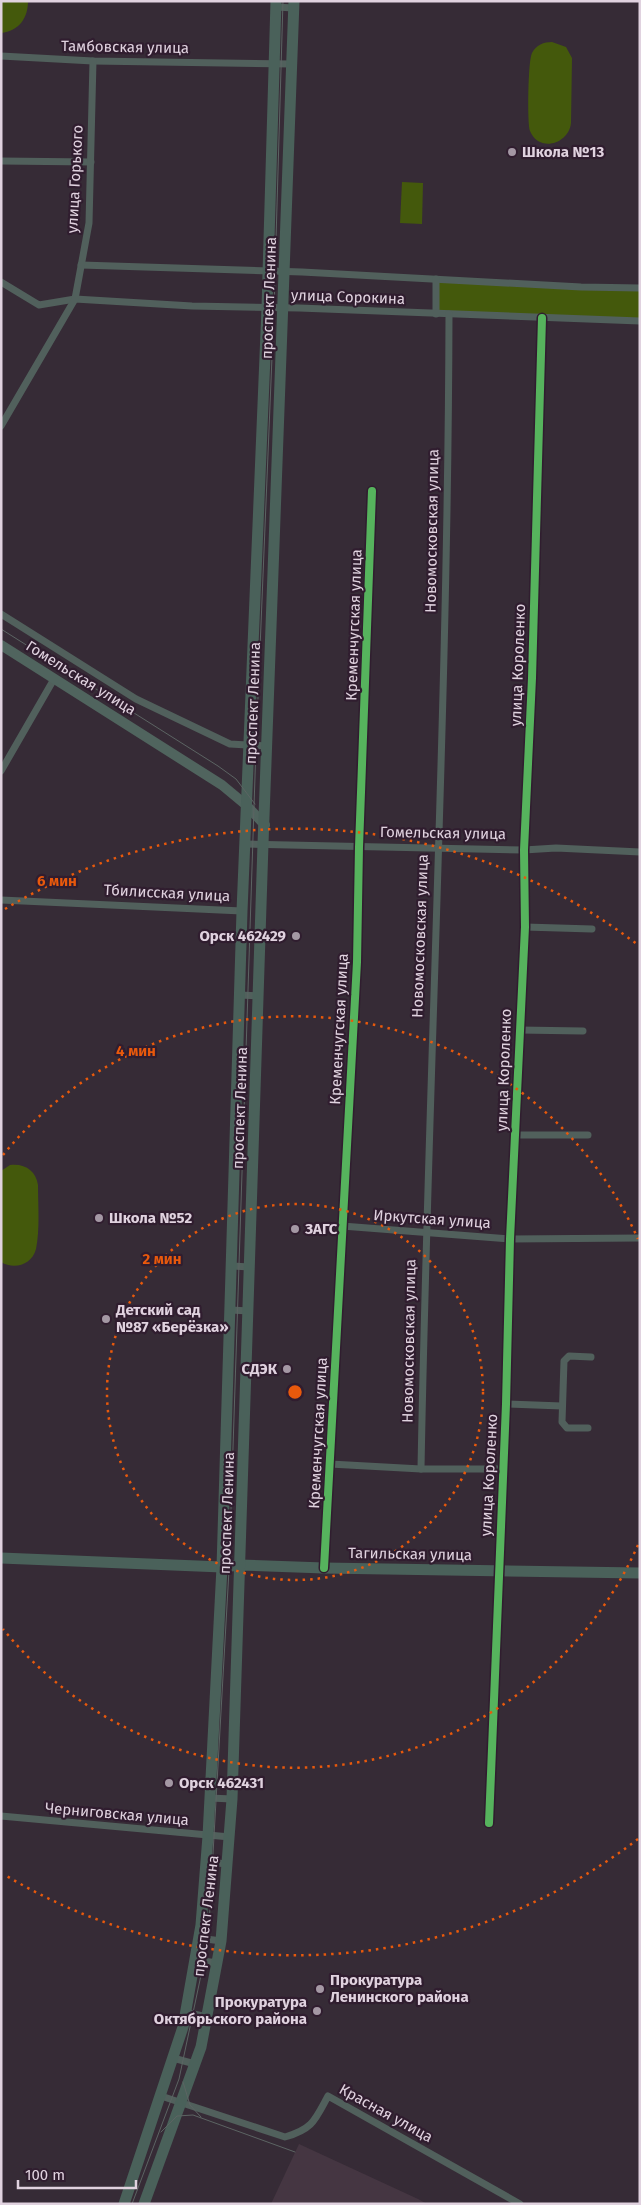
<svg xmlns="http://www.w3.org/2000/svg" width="641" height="2205" viewBox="0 0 641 2205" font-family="'Fira Sans',sans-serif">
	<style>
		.industrial { fill: #453642 }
		.green { fill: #44590c }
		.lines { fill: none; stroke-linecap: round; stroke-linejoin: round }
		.street { stroke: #51605c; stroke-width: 7 }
		.secondary { stroke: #50645e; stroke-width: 10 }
		.primary { stroke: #4a615a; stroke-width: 11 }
		.tram { stroke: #5c6463; stroke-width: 1 }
		.cycleway-casing { stroke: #301d2f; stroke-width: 11 }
		.cycleway { stroke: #56b35d; stroke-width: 8 }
		.ring { fill: none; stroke: #e8590c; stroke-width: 2.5; stroke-dasharray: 2.5 5 }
		.poi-dot { fill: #a498a4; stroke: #301d2f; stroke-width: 2 }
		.labels { text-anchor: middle; stroke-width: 4.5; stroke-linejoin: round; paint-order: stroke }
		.street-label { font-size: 15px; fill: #e0d2df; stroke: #301d2f }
		.poi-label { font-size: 15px; font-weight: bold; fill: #e0d2df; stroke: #301d2f; text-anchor: start }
		.centre { fill: #e8590c; stroke: #301d2f; stroke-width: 2.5 }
		.ring-label { font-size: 15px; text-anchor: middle; font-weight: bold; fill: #e8590c; stroke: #301d2f; stroke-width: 4.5; stroke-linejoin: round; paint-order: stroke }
	</style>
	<rect width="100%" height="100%" fill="#362b36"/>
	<!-- industrial -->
	<polygon class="industrial" points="299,2144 418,2199 427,2204 271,2204"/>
	<!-- green -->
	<g class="green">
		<path d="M1,1H28C28,18 19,31 1,33Z"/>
		<path d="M552,42L566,47L572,58L571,123C569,144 539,153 530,131C527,123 528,60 532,53C536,45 544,42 552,42Z"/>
		<polygon points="402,182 423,183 422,224 400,223"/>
		<polygon points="436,279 640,288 640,321 436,314"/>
		<path d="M10,1165C25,1163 36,1171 38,1185C38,1206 40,1229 36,1249C32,1265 14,1270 1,1262V1171Z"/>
	</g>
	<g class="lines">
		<!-- street -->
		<g class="street">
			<polyline points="276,7 294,8"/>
			<polyline points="1,56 93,61 292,64"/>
			<polyline points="1,161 91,162"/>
			<polyline points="81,265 302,272 581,287 640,288"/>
			<polyline points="436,279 436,314"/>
			<polyline points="1,282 39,305 75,299 192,306 299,308 640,321"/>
			<polyline points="1,426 75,299 89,223 93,61"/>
			<polyline points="1,614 136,699 230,744 267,746"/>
			<polyline points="1,771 54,679"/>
			<polyline points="246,844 524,850 556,848 640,852"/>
			<polyline points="1,900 242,911"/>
			<polyline points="525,927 592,929"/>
			<polyline points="240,995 259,996"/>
			<polyline points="519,1030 583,1031"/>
			<polyline points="516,1135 588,1135"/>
			<polyline points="342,1226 510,1239 640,1238"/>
			<polyline points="232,1266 250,1267"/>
			<polyline points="231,1310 249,1311"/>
			<polyline points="506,1404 562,1406"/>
			<polyline points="588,1428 567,1428 562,1422 564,1361 569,1356 591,1357"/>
			<polyline points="330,1464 421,1469 503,1469"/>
			<path d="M421,1469C428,1084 448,699 449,314"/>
			<polyline points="324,1568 357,962 359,847 372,491"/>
			<polyline points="210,1798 232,1799"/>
			<polyline points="1,1816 230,1837"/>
			<polyline points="489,1823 506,1404 510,1239 525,927 524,850 532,678 542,318"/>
			<polyline points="206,1862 228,1864"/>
			<polyline points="199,1938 221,1941"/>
			<polyline points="195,1960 218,1963"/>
			<polyline points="185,2012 207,2017"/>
			<polyline points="173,2058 195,2064"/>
			<path d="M161,2096L285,2137C313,2129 315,2120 328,2096L520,2204"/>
		</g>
		<!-- secondary -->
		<polyline class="secondary" points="1,645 222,785 246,805 265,825"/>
		<!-- primary -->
		<g class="primary">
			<polyline points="1,1558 222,1567 240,1565 324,1568 640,1573"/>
			<polyline points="124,2204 183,2027 201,1925 208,1836 222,1567 242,911 267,308 276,1"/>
			<polyline points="144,2204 201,2047 221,1941 232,1799 263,844 294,1"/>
		</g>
		<!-- tram -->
		<g class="tram">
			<polyline points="1,629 218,766 236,779 255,804"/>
			<polyline points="183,2082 190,2105 201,2117"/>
			<polyline points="161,2132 177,2116 193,2115 295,2152"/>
			<polyline points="132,2204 179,2079 204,1961 209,1925 229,1570 256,746 274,308 283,1"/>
		</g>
		<!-- cycleway casing -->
		<g class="cycleway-casing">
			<g id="cycleway">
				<polyline points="324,1568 357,962 359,847 372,491"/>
				<polyline points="489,1823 506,1404 510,1239 525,927 524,850 532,678 542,318"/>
			</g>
		</g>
		<!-- cycleway -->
		<use href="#cycleway" class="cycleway"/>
	</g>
	<!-- distance rings -->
	<g class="ring">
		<circle cx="295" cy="1392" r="188"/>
		<path d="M638 1545A376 376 0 0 1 3 1629M3 1155A376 376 0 0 1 638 1239"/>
		<path d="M638 1839A564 564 0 0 1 5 1875M5 909A564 564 0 0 1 638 945"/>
	</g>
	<!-- markers -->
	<g class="poi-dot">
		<circle cx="512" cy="152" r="5"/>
		<circle cx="296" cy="936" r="5"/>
		<circle cx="99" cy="1218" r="5"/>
		<circle cx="295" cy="1229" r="5"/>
		<circle cx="106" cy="1319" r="5"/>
		<circle cx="287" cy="1369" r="5"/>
		<circle cx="169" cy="1783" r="5"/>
		<circle cx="320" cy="1989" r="5"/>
		<circle cx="317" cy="2011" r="5"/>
	</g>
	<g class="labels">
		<!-- street labels -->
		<g class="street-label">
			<text transform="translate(125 47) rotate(1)" y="5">Тамбовская улица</text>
			<text transform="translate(75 179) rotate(-87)" y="5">улица Горького</text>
			<text transform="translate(348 297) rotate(2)" y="5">улица Сорокина</text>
			<text transform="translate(269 298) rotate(-88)" y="5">проспект Ленина</text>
			<text transform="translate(432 531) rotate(-89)" y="5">Новомосковская улица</text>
			<text transform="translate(354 625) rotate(-88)" y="5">Кременчугская улица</text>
			<text transform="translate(518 665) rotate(-88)" y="5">улица Короленко</text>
			<text transform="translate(81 678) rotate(32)" y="5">Гомельская улица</text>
			<text transform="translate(253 703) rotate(-88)" y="5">проспект Ленина</text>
			<text transform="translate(443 833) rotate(1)" y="5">Гомельская улица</text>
			<text transform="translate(167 893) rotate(3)" y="5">Тбилисская улица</text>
			<text transform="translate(420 936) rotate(-88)" y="5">Новомосковская улица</text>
			<text transform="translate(339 1029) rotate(-87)" y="5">Кременчугская улица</text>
			<text transform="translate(504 1070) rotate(-88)" y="5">улица Короленко</text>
			<text transform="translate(240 1108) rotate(-88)" y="5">проспект Ленина</text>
			<text transform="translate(432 1219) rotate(4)" y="5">Иркутская улица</text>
			<text transform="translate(409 1341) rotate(-89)" y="5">Новомосковская улица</text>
			<text transform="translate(318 1433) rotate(-87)" y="5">Кременчугская улица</text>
			<text transform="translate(489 1475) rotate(-87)" y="5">улица Короленко</text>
			<text transform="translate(227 1513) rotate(-88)" y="5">проспект Ленина</text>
			<text transform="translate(410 1554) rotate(1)" y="5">Тагильская улица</text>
			<text transform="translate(117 1814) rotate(5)" y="5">Черниговская улица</text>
			<text transform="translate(206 1916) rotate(-83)" y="5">проспект Ленина</text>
			<text transform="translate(386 2113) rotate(29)" y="5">Красная улица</text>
		</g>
		<!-- poi labels -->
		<g class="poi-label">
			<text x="522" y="157">Школа №13</text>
			<text x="286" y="941" text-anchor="end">Орск 462429</text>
			<text x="109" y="1223">Школа №52</text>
			<text x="305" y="1234">ЗАГС</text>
			<text x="116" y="1315">Детский сад<tspan x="116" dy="17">№87 «Берёзка»</tspan></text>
			<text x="277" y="1374" text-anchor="end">СДЭК</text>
			<text x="179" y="1788">Орск 462431</text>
			<text x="330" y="1985">Прокуратура<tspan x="330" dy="17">Ленинского района</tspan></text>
			<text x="307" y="2007" text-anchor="end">Прокуратура<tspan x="307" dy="17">Октябрьского района</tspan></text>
		</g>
	</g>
	<circle cx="295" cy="1392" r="8" class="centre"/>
	<g class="ring-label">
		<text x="57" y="886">6 мин</text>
		<text x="136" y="1056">4 мин</text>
		<text x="162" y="1264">2 мин</text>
	</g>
	<!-- border -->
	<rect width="641" height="2205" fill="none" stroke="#e0d2df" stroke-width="5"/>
	<!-- scale -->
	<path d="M18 2180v8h118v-8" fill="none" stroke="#e0d2df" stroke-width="2.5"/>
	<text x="25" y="2180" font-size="15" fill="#e0d2df" stroke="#301d2f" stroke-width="4" paint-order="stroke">100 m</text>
</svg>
